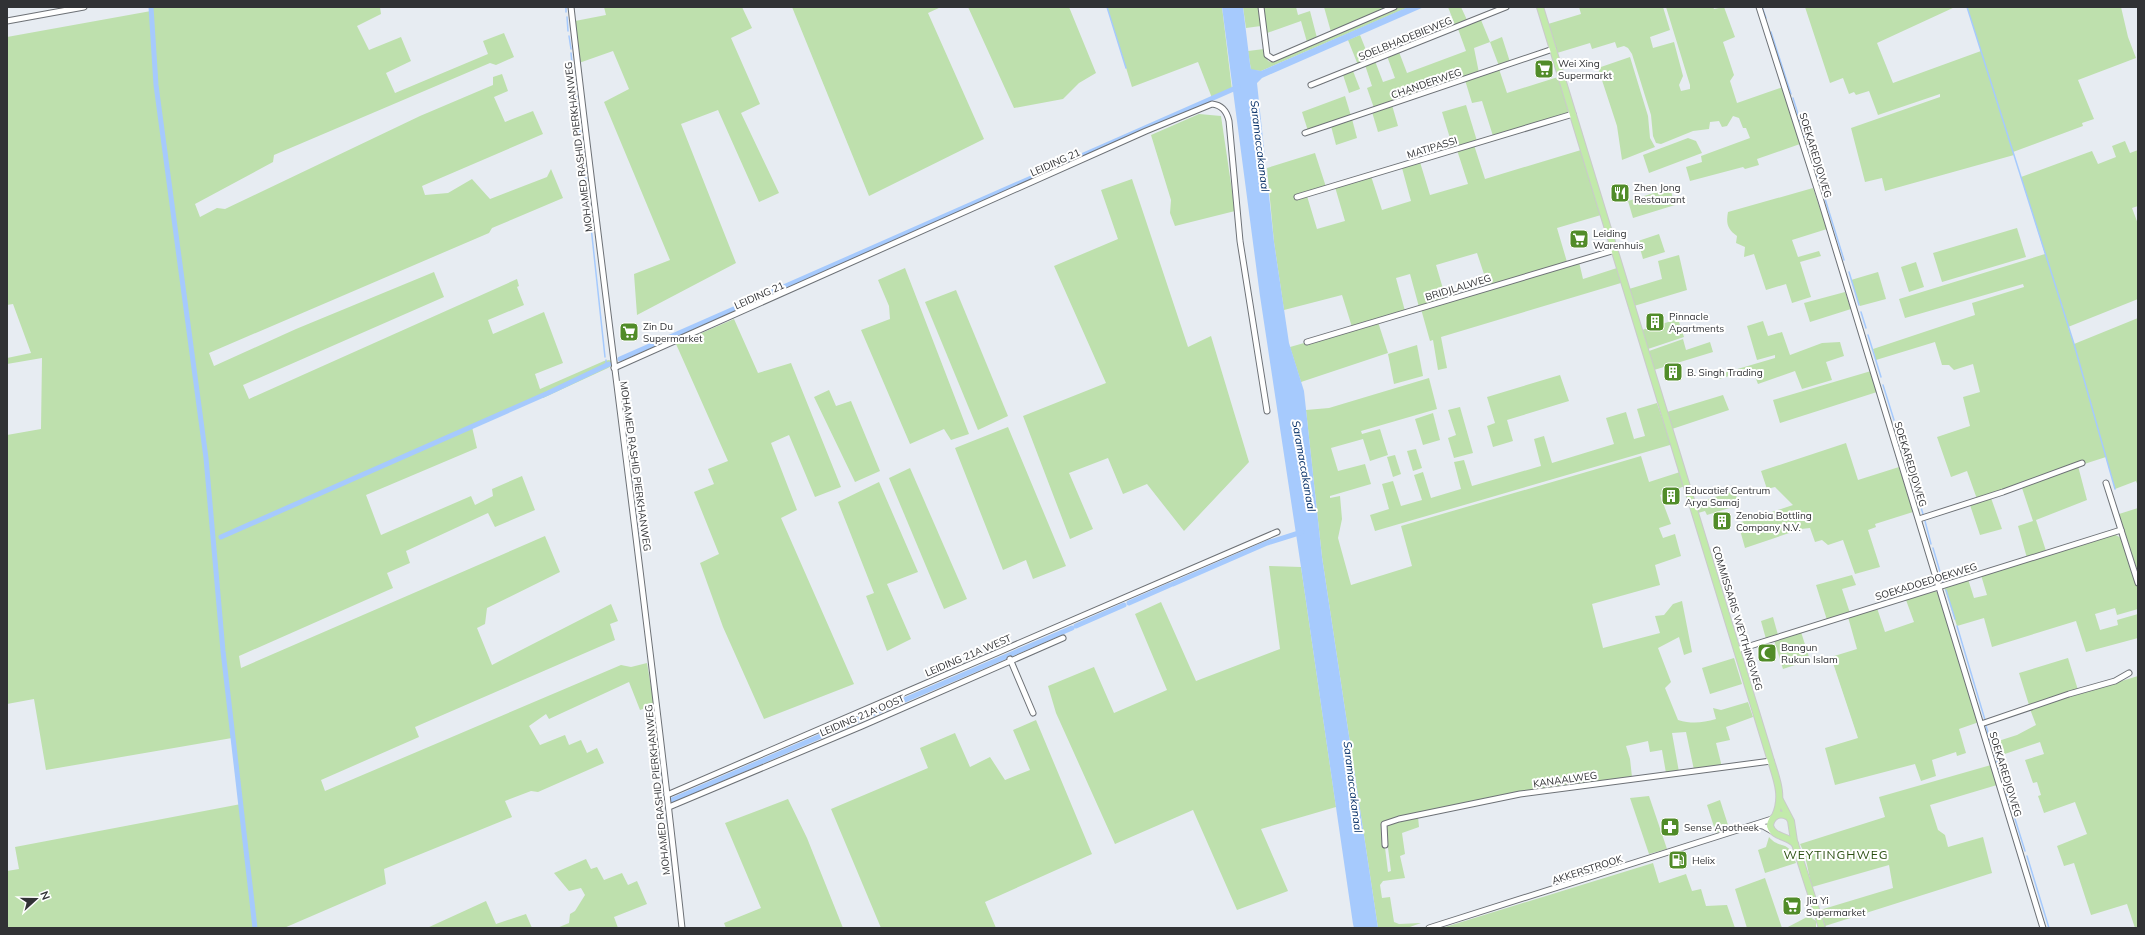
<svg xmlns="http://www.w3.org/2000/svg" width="2145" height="935" viewBox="0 0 2145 935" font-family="Mulish,sans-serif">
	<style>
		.green { fill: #bee0ad }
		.water { fill: #a6cafd }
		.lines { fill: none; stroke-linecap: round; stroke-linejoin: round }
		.stream { stroke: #a6cafd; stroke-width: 1.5 }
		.canal { stroke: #a6cafd; stroke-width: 5 }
		.minor-casing { stroke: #6d7176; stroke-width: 7 }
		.major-casing { stroke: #c9caca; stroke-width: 8 }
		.minor { stroke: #fff; stroke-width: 5 }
		.major { stroke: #c2eaab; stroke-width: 6 }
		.labels { text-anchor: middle; stroke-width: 4; stroke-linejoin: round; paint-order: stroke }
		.street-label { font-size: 10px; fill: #313235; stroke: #fff }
		.poi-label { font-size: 10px; fill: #313235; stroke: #fff; text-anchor: start }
		.water-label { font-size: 11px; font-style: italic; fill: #002b64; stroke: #fff }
		.quarter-label { font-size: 12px; letter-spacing: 1px; fill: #2a4f10; stroke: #fff }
	</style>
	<rect width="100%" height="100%" fill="#e7ecf2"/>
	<!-- green -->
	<g class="green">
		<polygon points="151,7 380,7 381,14 357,26 369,50 401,37 411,61 386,73 395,93 488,54 483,41 504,33 514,57 496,65 490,63 274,155 273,162 195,204 200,217 217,208 225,209 420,116 493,85 493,77 502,74 508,91 494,97 505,122 533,111 543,134 422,186 425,195 448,193 472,179 490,199 547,177 551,169 563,198 492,228 489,233 209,353 214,366 296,329 434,272 444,297 243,385 249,399 517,279 519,286 517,287 524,305 488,320 493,334 544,312 563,363 535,374 540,389 604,361 609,360 611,361 611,366 608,368 543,398 542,396 472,427 477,448 366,495 381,535 471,496 475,505 493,496 492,489 522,476 535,510 495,527 488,513 406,551 410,563 387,573 393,588 239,656 241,668 545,536 560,572 487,608 485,624 477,628 492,665 611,604 618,621 610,624 615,640 415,727 419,737 321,780 325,791 621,665 631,667 647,663 654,705 640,710 629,682 549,719 546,714 529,726 540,745 565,735 569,745 581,740 587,753 597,748 604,763 538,792 531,791 505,801 512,817 384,869 386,884 284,928 7,928 7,871 19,869 15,847 241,804 232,738 46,770 34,699 7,704 7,435 41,429 42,358 7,364 7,358 31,353 13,304 7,305 7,37 151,11"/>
		<polygon points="604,7 742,7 752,28 731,38 760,104 741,113 779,193 759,202 718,110 681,124 736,263 637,315 634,274 670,260 604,102 629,89 613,51 579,63 575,21 606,15"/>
		<polygon points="792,7 941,7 928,13 984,139 869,196"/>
		<polygon points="968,7 1069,7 1096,73 1079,83 1063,99 1014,108"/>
		<polygon points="1107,7 1222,7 1232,90 1212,98 1198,62 1132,87"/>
		<polygon points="1243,7 1259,7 1261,26 1246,28"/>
		<polygon points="1264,7 1296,7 1298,15 1310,11 1317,38 1307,42 1301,21 1267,33"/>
		<polygon points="1324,7 1382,7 1383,9 1331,32"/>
		<polygon points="1399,7 1409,7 1261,71 1251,70 1248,51 1264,49 1268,61 1271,62"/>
		<polygon points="1448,7 1461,7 1467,20 1455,25"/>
		<polygon points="1579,7 1663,7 1670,30 1650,37 1653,48 1674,42 1683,76 1679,85 1681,91 1690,89 1690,85 1666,7 1713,7 1714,9 1724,7 1735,37 1723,42 1734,75 1730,81 1737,103 1783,87 1800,144 1757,159 1759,165 1745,169 1743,167 1690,181 1686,167 1702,162 1701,156 1750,138 1746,128 1743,128 1739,118 1733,116 1727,126 1722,127 1719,121 1710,122 1709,129 1693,131 1661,144 1656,143 1653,136 1651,115 1632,54 1628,48 1624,46 1617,48 1615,42 1592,49 1590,43 1557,53 1548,24 1581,14"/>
		<polygon points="1805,7 1955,7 1877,43 1893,83 1981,51 1967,7 2121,7 2128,37 2136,58 2078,80 2094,119 2082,123 2083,126 2013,152 2014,155 1885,191 1882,178 1865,182 1851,128 1940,97 1940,94 1878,115 1869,91 1856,95 1854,92 1849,94 1843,78 1830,83"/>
		<polygon points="1481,20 1490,42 1502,37 1510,62 1499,66 1490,42 1474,48 1479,73 1374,108 1367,88 1372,86 1365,65 1375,61 1383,82 1395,78 1387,56 1399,52 1407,73 1466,51 1458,29"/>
		<polygon points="1360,35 1370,60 1358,65 1348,40"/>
		<polygon points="1630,57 1648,116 1650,138 1655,147 1622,160 1617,126 1598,68"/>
		<polygon points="1499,69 1507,93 1558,77 1569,111 1568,113 1493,136 1482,101 1472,103 1465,80"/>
		<polygon points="1353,71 1360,89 1349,93 1343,75"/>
		<polygon points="1345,96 1351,116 1308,131 1302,112"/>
		<polygon points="1392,105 1398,126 1378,132 1372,112"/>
		<polygon points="1466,105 1477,141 1453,148 1442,112"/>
		<polygon points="1199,114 1221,116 1235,211 1175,226 1170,213 1171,200 1151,135"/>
		<polygon points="1352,119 1357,138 1336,145 1331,126"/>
		<polygon points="1688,138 1696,141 1702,153 1649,173 1643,155"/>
		<polygon points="2125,141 2130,153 2138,150 2138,206 2132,208 2138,224 2138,299 2068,327 2074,344 2138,318 2138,486 2136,481 2115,489 2106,457 2078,466 2087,500 2036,520 2046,551 2027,558 2018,526 2033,521 2021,485 1977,499 1967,471 1951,477 1937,437 1970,426 1963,397 1980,392 1973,364 1954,370 1949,365 1942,365 1935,342 1876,360 1873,349 1975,315 1972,303 2024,287 2023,284 1905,318 1899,299 2045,254 2021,177 2092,151 2098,164 2116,157 2112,146"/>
		<polygon points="1474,145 1485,179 1581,150 1601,215 1557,228 1567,262 1488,286 1477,253 1436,265 1446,299 1419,307 1410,274 1396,278 1405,311 1352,327 1342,295 1284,310 1274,242 1267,168 1315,153 1326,187 1307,196 1317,229 1345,221 1335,187 1371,176 1382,210 1411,201 1402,168 1420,162 1430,195 1468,184 1457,150"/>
		<polygon points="1132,179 1188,347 1211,336 1249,462 1184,531 1147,484 1123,494 1108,458 1069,473 1093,529 1070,539 1023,416 1106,383 1054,266 1118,239 1101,190"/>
		<polygon points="1670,188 1675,205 1633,218 1628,201"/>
		<path d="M1813,188L1827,229L1792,240L1798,257L1819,251L1821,256L1800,262L1811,297L1792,303L1786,284L1766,290L1754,254L1744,257L1745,247L1736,243L1737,236C1727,229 1726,223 1728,212Z"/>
		<polygon points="2017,228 2026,257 1942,282 1933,253"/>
		<polygon points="1659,234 1665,252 1643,259 1638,241"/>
		<polygon points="1679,255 1687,290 1634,306 1629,289 1662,279 1658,261"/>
		<polygon points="1579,262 1583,279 1617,268 1621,283 1441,337 1447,368 1438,370 1433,340 1430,341 1421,309"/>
		<polygon points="1916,262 1924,287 1909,292 1901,267"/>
		<polygon points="905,268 969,434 951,440 944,429 910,444 861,330 890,319 889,306 878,280"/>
		<polygon points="1878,272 1886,299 1860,306 1851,280"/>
		<polygon points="956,290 1008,416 978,430 925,302"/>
		<polygon points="1845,292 1851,309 1810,322 1804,303"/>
		<polygon points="734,319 758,373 791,363 841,487 815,497 789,435 771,443 797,510 781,518 854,684 764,719 723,627 700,563 719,554 694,492 714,484 708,469 728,461 676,344"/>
		<polygon points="1678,319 1684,337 1648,349 1642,330"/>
		<polygon points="1763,321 1768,336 1782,332 1790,355 1822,343 1840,342 1844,356 1826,362 1832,380 1802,389 1795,371 1758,384 1752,369 1719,379 1717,375 1775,358 1775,355 1757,360 1747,326"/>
		<polygon points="1378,322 1388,353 1301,382 1290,347"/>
		<polygon points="1683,339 1686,350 1710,342 1713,352 1654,370 1649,351"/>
		<polygon points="1417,345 1423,376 1394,384 1388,354"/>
		<polygon points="1871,371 1877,392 1780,423 1773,400"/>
		<polygon points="1560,375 1569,401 1507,420 1513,441 1493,447 1487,426 1495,423 1487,397"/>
		<path d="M1429,378L1437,409L1361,431L1362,434L1380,429L1388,455L1370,461L1363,439L1331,448L1338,471L1365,464L1371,484L1330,496V498L1340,496L1342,519L1338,538L1351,585L1412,566L1401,526L1641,456L1649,482L1680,472L1685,486L1660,495L1671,524L1659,528L1663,538L1675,534L1681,556L1655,565L1660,585L1592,604L1603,648L1660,633L1655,616L1664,615L1673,604L1682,601L1692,652L1684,655L1679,637L1658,648L1671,682L1665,688L1678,720C1692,724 1702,723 1716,719L1713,708L1721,710L1748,702L1753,717L1726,727L1730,740L1716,743L1722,767L1694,770L1686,732L1672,733L1679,772L1666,773L1662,750L1650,752L1648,741L1626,746L1630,759L1632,777L1580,785L1382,823L1388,872L1391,871L1385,825L1418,817L1419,827L1402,833L1405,854L1400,856L1405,878L1383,881L1380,885L1382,898L1390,897L1394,922L1399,924L1421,923L1407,928H1378L1322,557L1306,410L1329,408Z"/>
		<polygon points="829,390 836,406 851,401 880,471 855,482 814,397"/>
		<polygon points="1723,395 1729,410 1672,429 1667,412"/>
		<polygon points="1657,403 1671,444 1670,445 1375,531 1370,515 1389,509 1382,484 1393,481 1401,506 1422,500 1414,475 1423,472 1431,498 1461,489 1454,462 1464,460 1472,486 1541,466 1534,439 1544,436 1552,463 1614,444 1606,418 1626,412 1634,439 1645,436 1637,409"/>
		<polygon points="1460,407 1473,453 1454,458 1448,438 1456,435 1448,410"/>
		<polygon points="1433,413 1440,440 1423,445 1415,419"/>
		<polygon points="1008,427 1066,566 1033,579 1026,560 1003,570 955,448"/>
		<polygon points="1846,443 1858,480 1899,467 1913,512 1875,524 1876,527 1868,530 1880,567 1855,574 1843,540 1828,545 1822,540 1815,542 1810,528 1801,529 1745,548 1738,523 1793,505 1775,487 1767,489 1761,471"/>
		<polygon points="1416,449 1422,468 1413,471 1407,451"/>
		<polygon points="1395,455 1401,474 1393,477 1387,457"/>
		<polygon points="910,468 967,599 944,609 889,478"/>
		<polygon points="879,482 918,572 887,584 911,639 887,651 866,596 874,593 838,502"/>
		<polygon points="1735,491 1739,505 1707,515 1705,511 1698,513 1695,503"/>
		<polygon points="1991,498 2002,529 1980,535 1970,505"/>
		<polygon points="2138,508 2138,573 2119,514"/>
		<polygon points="2114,534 2121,538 2138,589 2138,609 2117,615 2115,608 2095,614 2100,630 2118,625 2117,620 2138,614 2138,638 2086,652 2076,621 1992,647 1984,618 1957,626 1944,587 1968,579 1974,598 1987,595 1981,575"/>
		<polygon points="1269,566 1301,567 1336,807 1261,829 1288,891 1237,910 1193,810 1115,844 1056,713 1048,686 1094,667 1114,713 1167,690 1135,614 1161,602 1196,681 1280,649"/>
		<polygon points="1852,575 1856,585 1842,589 1850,613 1827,620 1816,585"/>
		<polygon points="1935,591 1939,593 1979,722 1959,729 1966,753 1957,756 1956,752 1932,760 1936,776 1921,781 1915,764 1835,785 1825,748 1858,738 1831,657 1857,649 1848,617 1877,608 1885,632 1914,622 1906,600"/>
		<polygon points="1773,617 1778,635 1766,639 1761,621"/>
		<polygon points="1801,632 1810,660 1783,669 1774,640"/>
		<polygon points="1734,658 1742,684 1710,694 1702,668"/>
		<polygon points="2068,658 2078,690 2029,705 2019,673"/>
		<polygon points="2138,676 2138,928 2135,928 2127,904 2091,915 2074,863 2064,866 2057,846 2087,834 2075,802 2044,813 2038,796 2041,795 2037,782 2033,783 2025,760 2044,754 2040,742 1996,757 1992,743 2017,735 2036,725 2030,709"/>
		<polygon points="1036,720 1092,854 985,902 996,928 881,928 831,809 928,768 920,748 955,733 970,767 990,757 1005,780 1030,770 1013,730"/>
		<path d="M1991,765L1997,785L1930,805L1938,830L1945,835L1948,847L1983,837L1992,873L1825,926L1820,910L1893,888L1889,865L1812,887C1808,873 1807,857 1800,844L1885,817L1879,797Z"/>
		<polygon points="1649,796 1667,849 1649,854 1630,798"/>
		<polygon points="788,799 807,838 843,928 726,928 724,923 761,908 725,823"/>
		<polygon points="1720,800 1729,828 1716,833 1707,805"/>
		<path d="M1769,837C1781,851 1788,837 1796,863L1765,873L1758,850L1766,847Z"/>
		<polygon points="586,859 591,869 597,867 604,880 622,873 628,885 637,881 647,904 614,917 618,928 557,928 569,923 570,914 575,911 585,895 581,888 569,891 554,873"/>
		<polygon points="1653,863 1659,883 1686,874 1692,891 1701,889 1706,906 1727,905 1735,928 1442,928"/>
		<polygon points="1765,878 1782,928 1747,928 1735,889"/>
		<polygon points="486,901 496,924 526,914 532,928 427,928"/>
		<polygon points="1809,916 1816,921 1816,928 1786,928"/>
	</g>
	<!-- water -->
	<polygon class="water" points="1222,7 1243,7 1250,64 1251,69 1261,71 1408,7 1424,7 1262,78 1257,83 1274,242 1289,343 1304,391 1322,557 1378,928 1354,928 1353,924 1301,567 1260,296"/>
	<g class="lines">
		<!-- stream -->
		<g class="stream">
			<polyline points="566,7 566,12"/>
			<polyline points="1107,7 1126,68"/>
			<polyline points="1762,7 1766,18"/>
			<polyline points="1967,7 2074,344 2115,489"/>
			<polyline points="567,17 568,31"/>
			<polyline points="1771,32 1791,94"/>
			<polyline points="569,36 571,49"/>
			<polyline points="571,53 574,85"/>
			<polyline points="575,90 580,133"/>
			<polyline points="1793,98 1805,137"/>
			<polyline points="581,141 588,199"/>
			<polyline points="1808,144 1844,260"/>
			<polyline points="589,208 605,357"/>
			<polyline points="1849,272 1859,305"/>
			<polyline points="1861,312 1866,328"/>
			<polyline points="1868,335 1881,377"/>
			<polyline points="606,360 606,365"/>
			<polyline points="1883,385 1894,420"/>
			<polyline points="1902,445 1923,514"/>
			<polyline points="1925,521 1931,544"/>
			<polyline points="1933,548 1943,582"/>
			<polyline points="1946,590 1955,619"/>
			<polyline points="1957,626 1985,720"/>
			<polyline points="1986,726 2025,851"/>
			<polyline points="2027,856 2049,928"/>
		</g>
		<!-- canal -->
		<g class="canal">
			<polyline points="151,7 156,85 206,458 223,651 255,928"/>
			<polyline points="620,359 1238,87"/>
			<polyline points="221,537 548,393 609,364"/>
			<polyline points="1173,584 1267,543 1302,532"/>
			<polyline points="1129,603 1170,585"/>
			<polyline points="1076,626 1124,605"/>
			<polyline points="672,800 1072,628"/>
		</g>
		<!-- minor casing -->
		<g class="minor-casing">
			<g id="minor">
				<path d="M571,7C606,314 649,620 682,928"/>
				<polyline points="1261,7 1267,55 1273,59 1394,7"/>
				<polyline points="1759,7 1821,201 2043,928"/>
				<polyline points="7,21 84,7"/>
				<polyline points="1311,85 1506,7"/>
				<polyline points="1305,133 1553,49"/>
				<polyline points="1297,197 1573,114"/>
				<polyline points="1307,342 1615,250"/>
				<path d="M614,368L1146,131L1212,104C1222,105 1227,112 1229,121L1240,241L1267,411"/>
				<polyline points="2106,483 2138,583"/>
				<polyline points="1919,519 2003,492 2082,463"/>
				<polyline points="1737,650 2121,530"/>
				<polyline points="1010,659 1033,713"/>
				<polyline points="1981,724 2069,694 2115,681 2129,673"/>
				<polyline points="667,795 1277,532"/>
				<polyline points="669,807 862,726 1063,638"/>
				<polyline points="1756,825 1763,826 1772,831"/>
				<polyline points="1385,845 1384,824 1399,819 1520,794 1771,761"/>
				<polyline points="1429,928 1772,819"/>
			</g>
		</g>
		<!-- major casing -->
		<g class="major-casing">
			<g id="major">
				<path d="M1540,7L1771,761C1777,780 1784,797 1775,816"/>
				<polyline points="1780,800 1791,821 1794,841 1822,928"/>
				<path d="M1787,816C1778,812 1771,817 1770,826C1774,838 1787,835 1795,844"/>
			</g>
		</g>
		<!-- minor -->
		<use href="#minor" class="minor"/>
		<!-- major -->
		<use href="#major" class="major"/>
	</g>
	<!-- icons -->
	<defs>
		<g id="supermarket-square" transform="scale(1)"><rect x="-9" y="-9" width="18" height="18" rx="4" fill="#518c29" stroke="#fff"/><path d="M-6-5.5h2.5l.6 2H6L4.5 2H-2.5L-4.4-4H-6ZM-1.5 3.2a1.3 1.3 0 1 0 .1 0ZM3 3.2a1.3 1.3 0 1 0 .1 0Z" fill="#fff"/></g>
		<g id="restaurant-square" transform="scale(1)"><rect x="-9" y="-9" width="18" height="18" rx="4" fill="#518c29" stroke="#fff"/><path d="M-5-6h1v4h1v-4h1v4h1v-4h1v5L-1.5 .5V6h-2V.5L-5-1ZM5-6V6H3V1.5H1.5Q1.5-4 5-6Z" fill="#fff"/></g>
		<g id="building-square" transform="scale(1)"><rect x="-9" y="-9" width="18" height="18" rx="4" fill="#518c29" stroke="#fff"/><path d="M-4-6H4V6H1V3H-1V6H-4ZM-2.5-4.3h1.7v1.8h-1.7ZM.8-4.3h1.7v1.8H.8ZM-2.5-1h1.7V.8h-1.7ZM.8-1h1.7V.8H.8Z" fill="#fff"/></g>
		<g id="mosque-square" transform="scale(1)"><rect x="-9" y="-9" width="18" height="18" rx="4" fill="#518c29" stroke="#fff"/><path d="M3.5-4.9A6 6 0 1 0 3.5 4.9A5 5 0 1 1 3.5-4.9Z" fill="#fff"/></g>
		<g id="pharmacy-square" transform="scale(1)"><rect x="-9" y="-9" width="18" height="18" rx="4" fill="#518c29" stroke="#fff"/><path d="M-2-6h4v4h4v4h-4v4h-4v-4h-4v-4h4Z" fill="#fff"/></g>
		<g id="fuel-square" transform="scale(1)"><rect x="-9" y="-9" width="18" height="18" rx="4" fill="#518c29" stroke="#fff"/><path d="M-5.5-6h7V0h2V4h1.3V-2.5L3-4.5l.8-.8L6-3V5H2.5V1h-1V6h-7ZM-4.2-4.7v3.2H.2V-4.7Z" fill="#fff"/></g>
	</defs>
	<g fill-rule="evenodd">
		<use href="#supermarket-square" x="1544" y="69"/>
		<use href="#restaurant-square" x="1620" y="193"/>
		<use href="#supermarket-square" x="1579" y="239"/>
		<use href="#building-square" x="1655" y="322"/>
		<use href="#supermarket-square" x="629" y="332"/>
		<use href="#building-square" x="1673" y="372"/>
		<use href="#building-square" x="1671" y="496"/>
		<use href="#building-square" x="1722" y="521"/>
		<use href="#mosque-square" x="1767" y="653"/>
		<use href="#pharmacy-square" x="1670" y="827"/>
		<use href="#fuel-square" x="1678" y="860"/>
		<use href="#supermarket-square" x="1792" y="906"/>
	</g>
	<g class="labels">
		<!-- street labels -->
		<g class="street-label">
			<text transform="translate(1405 38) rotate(-22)" y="4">SOELBHADEBIEWEG</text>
			<text transform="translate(1426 83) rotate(-19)" y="4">CHANDERWEG</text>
			<text transform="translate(578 147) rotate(-97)" y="4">MOHAMED RASHID PIERKHANWEG</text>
			<text transform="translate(1432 147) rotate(-17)" y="4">MATIPASSI</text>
			<text transform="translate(1816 155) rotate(73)" y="4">SOEKAREDJOWEG</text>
			<text transform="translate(1055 162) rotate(-24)" y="4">LEIDING 21</text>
			<text transform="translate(1458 287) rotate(-17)" y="4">BRIDJLALWEG</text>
			<text transform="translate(759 295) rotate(-24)" y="4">LEIDING 21</text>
			<text transform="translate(1911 464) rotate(73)" y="4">SOEKAREDJOWEG</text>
			<text transform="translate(636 466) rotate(82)" y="4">MOHAMED RASHID PIERKHANWEG</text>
			<text transform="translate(1926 581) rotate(-17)" y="4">SOEKADOEDOEKWEG</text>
			<text transform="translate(1738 618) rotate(73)" y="4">COMMISSARIS WEYTHINGWEG</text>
			<text transform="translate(968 655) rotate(-23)" y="4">LEIDING 21A WEST</text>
			<text transform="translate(862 715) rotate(-23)" y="4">LEIDING 21A OOST</text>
			<text transform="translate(2006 774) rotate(73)" y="4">SOEKAREDJOWEG</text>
			<text transform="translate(1565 779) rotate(-8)" y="4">KANAALWEG</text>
			<text transform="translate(657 790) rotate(-96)" y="4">MOHAMED RASHID PIERKHANWEG</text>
			<text transform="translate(1587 869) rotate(-18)" y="4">AKKERSTROOK</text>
		</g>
		<!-- poi labels -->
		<g class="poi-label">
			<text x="1558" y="67">Wei Xing<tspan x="1558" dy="12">Supermarkt</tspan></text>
			<text x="1634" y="191">Zhen Jong<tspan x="1634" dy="12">Restaurant</tspan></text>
			<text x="1593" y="237">Leiding<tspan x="1593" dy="12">Warenhuis</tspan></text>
			<text x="1669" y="320">Pinnacle<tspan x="1669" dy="12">Apartments</tspan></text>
			<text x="643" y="330">Zin Du<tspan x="643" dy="12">Supermarket</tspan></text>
			<text x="1687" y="376">B. Singh Trading</text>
			<text x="1685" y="494">Educatief Centrum<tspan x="1685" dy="12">Arya Samaj</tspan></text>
			<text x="1736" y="519">Zenobia Bottling<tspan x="1736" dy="12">Company N.V.</tspan></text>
			<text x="1781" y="651">Bangun<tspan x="1781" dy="12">Rukun Islam</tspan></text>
			<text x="1684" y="831">Sense Apotheek</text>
			<text x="1692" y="864">Helix</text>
			<text x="1806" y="904">Jia Yi<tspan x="1806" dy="12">Supermarket</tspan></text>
		</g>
		<!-- water labels -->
		<g class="water-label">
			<text transform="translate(1260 146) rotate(83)" y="4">Saramaccakanaal</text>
			<text transform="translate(1304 466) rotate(80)" y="4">Saramaccakanaal</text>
			<text transform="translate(1353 787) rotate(83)" y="4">Saramaccakanaal</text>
		</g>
		<!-- quarter labels -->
		<g class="quarter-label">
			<text x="1836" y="859">WEYTINGHWEG</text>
		</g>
	</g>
	<!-- border -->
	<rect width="2145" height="935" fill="none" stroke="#313235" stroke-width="16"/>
	<!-- north arrow -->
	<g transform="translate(36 899) rotate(69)" stroke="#ffffff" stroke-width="3" paint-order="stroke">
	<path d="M0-3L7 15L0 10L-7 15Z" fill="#313235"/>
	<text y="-6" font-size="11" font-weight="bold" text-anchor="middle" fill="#313235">N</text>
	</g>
</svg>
